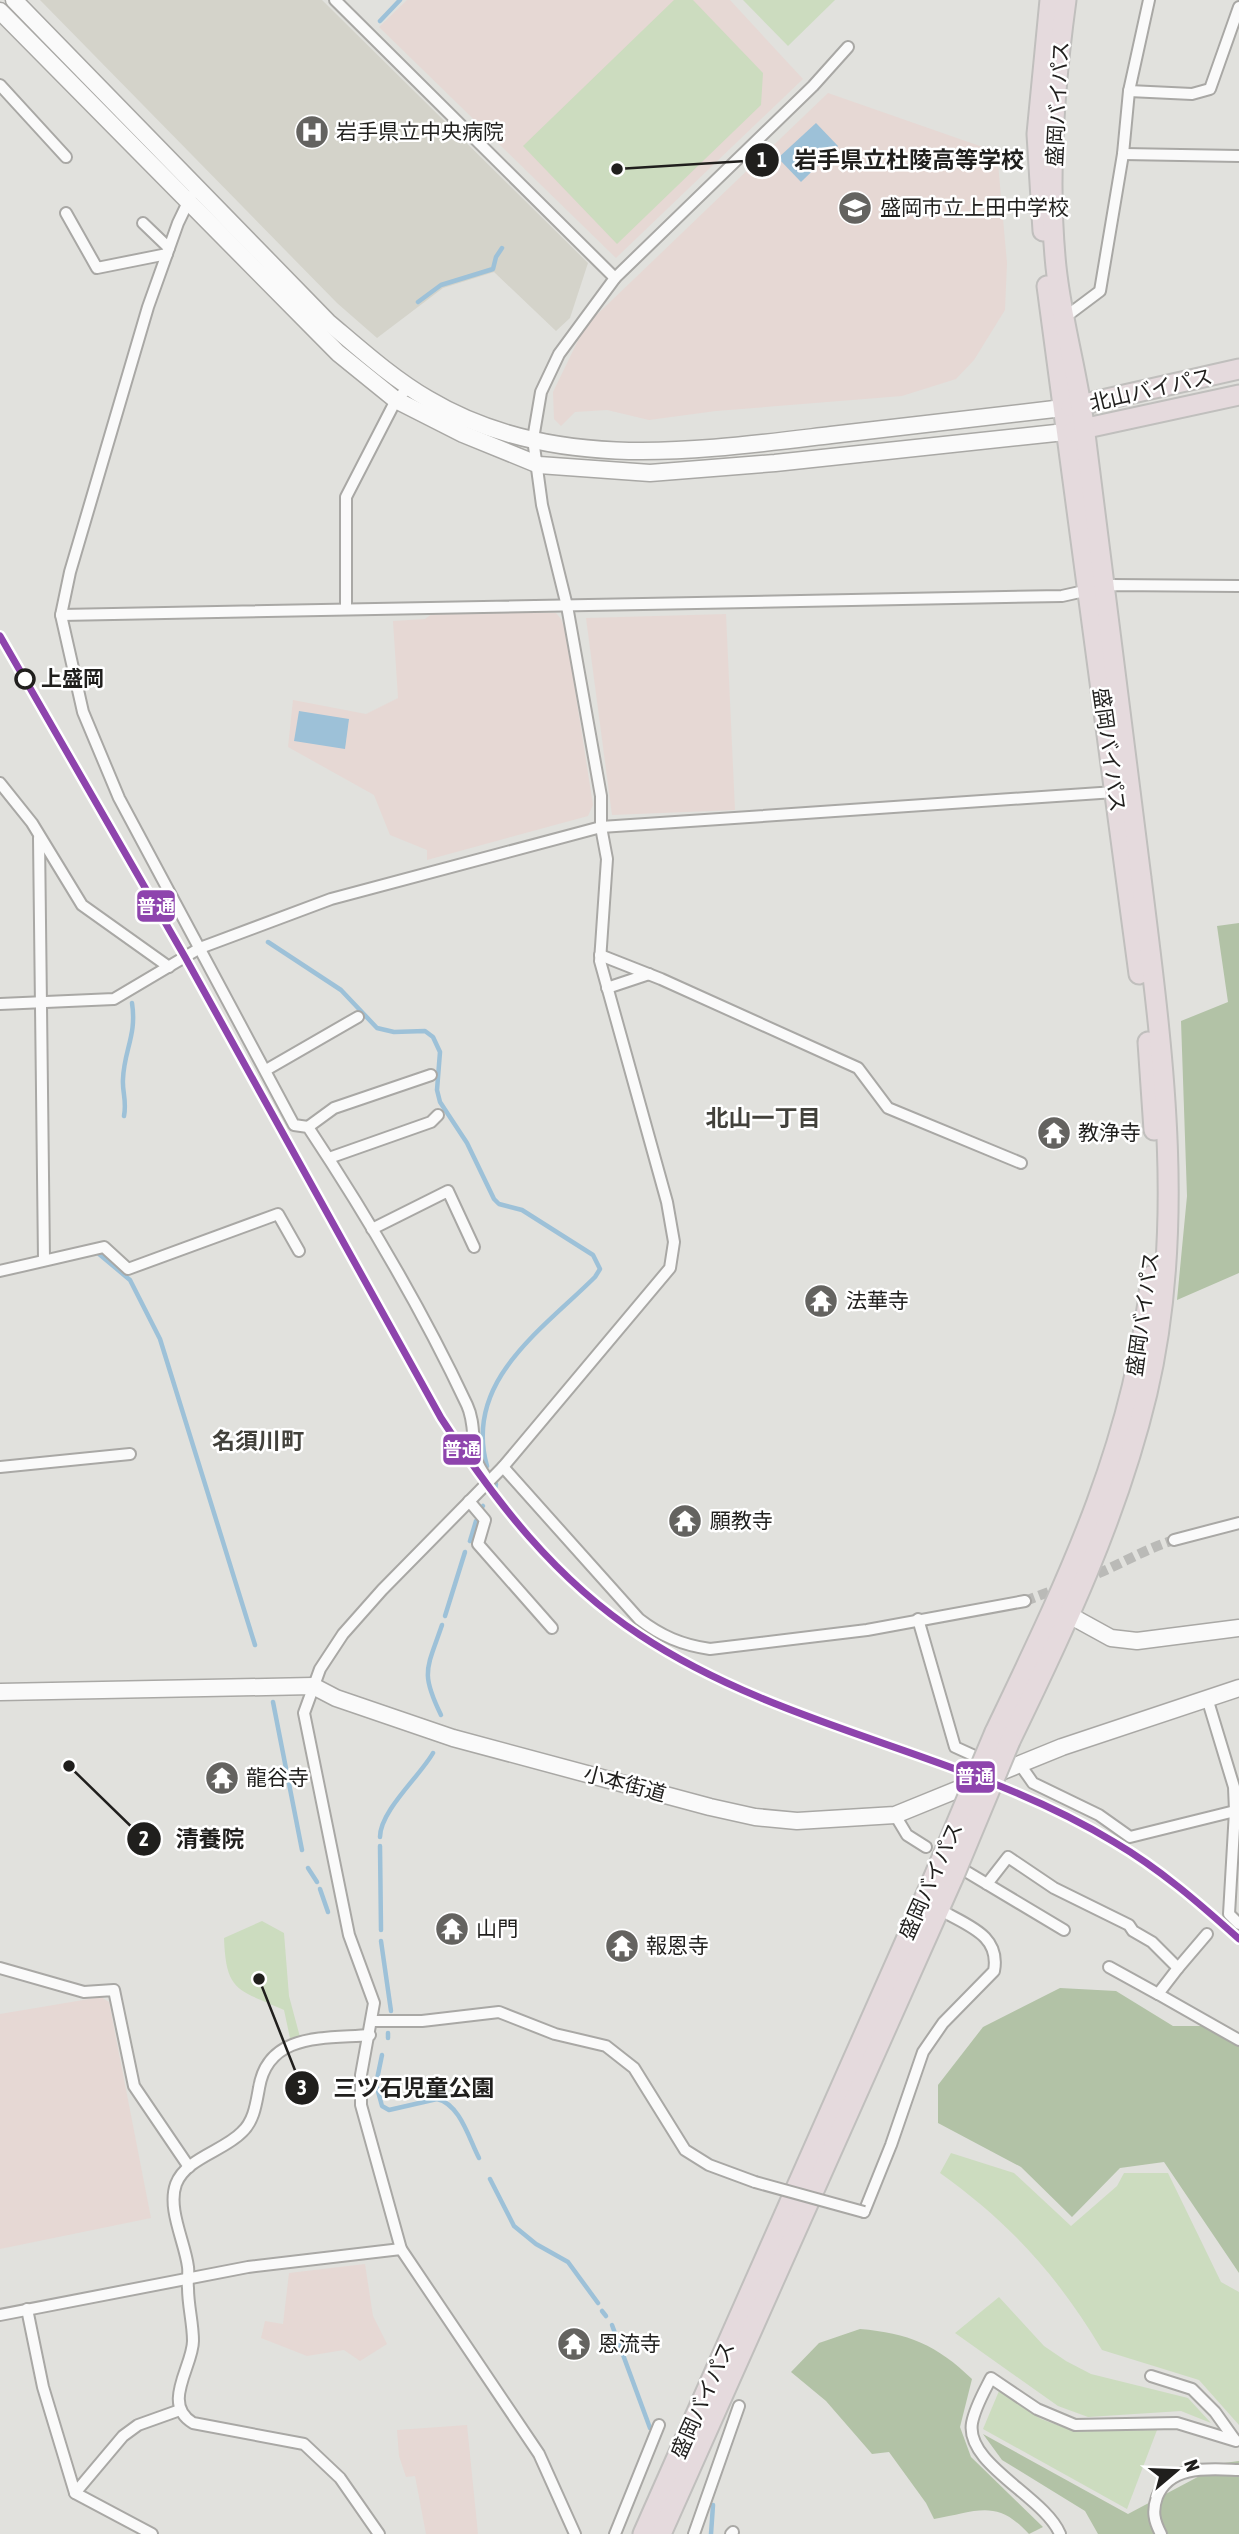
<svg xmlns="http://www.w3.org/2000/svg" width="1239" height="2534" viewBox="0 0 1239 2534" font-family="'Asap Condensed','Noto Sans JP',sans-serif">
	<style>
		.built { fill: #d4d3ca }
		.education { fill: #e6d8d4 }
		.green { fill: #ccdcbf }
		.forest { fill: #b2c2a6 }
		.water { fill: #9dc1d8 }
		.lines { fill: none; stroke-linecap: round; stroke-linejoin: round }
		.stream { stroke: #9dc1d8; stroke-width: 4.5 }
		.street-tunnel { stroke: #babab7; stroke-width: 10; stroke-dasharray: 10 5; stroke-linecap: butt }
		.street-casing { stroke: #a9a8a5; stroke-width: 14 }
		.secondary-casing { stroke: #a9a8a5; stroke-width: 19 }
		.highway-casing { stroke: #c0bfbd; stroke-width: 23 }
		.street { stroke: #fafafa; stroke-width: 10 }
		.secondary { stroke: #fafafa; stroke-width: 16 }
		.highway { stroke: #e5dadd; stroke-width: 19 }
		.street-bridge-casing { stroke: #a9a8a5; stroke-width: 14; stroke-linecap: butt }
		.highway-bridge-casing { stroke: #c0bfbd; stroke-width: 23; stroke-linecap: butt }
		.street-bridge { stroke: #fafafa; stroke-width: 10 }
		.highway-bridge { stroke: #e5dadd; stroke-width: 19 }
		.rail-1-casing { stroke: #fff; stroke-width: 12 }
		.rail-1 { stroke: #8e44ad; stroke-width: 7 }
		.stop-dot { fill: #fff; stroke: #201f1d; stroke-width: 3.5 }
		.labels { text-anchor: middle; stroke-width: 5; stroke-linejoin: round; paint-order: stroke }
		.street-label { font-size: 21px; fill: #201f1d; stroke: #fff }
		.poi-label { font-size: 21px; fill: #201f1d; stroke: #fff; text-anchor: start }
		.stop-label { font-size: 21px; font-weight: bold; fill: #201f1d; stroke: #fff; text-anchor: start }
		.neighbourhood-label { font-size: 23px; font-weight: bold; fill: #42413b; stroke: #fff }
		.leader { fill: none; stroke: #201f1d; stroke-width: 2.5 }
		.callout-dot { fill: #201f1d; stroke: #fff; stroke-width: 2.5 }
		.mark-label { font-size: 21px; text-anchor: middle; font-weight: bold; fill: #fff }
		.callout-label { font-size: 23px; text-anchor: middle; font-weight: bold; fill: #201f1d; stroke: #fff; stroke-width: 5; stroke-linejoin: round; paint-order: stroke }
		.line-badge { stroke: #fff; stroke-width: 2.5 }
		.badge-label { font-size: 19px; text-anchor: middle; font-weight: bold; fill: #fff }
	</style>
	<rect width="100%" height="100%" fill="#e1e1dd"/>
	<!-- built -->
	<polygon class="built" points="40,0 322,0 588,263 570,318 556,331 494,272 443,288 377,338 337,303"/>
	<!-- education -->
	<g class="education">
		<polygon points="407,0 730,0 803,79 616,258 379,27"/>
		<polygon points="828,93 997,152 1007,263 1005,310 974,360 956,379 902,396 716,411 649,420 607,410 575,412 561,426 554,419 553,392 585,326"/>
		<polygon points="433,613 556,613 561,619 566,632 593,805 588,816 427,860 427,850 390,835 374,795 288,747 293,700 366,714 398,698 393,621 425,619"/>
		<polygon points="726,614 735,810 612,815 586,618"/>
		<polygon points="101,1997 109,2002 151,2218 0,2249 0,2014"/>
		<polygon points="365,2264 373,2316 387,2344 360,2361 344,2350 307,2356 261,2338 265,2321 283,2324 289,2273"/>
		<polygon points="467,2425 478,2534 426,2534 415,2476 406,2477 399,2456 397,2430"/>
	</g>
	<!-- green -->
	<g class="green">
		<polygon points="674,0 693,0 763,73 761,105 617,244 523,146"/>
		<polygon points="743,0 835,0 788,46"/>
		<path d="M262,1921L284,1933L289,1996L300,2037L290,2038L284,2010C238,1989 226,1993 224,1938Z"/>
		<path d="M951,2153L1014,2173L1071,2226L1117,2186L1124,2173H1168L1221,2282L1239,2292V2425L1199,2380L1102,2350C1057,2275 1011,2224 940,2173Z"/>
		<polygon points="999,2297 1044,2346 1066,2361 1091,2374 1188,2398 1211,2423 1181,2411 1088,2417 1058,2406 955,2333"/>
		<polygon points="999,2391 1041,2419 1074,2431 1157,2430 1127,2509 983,2429"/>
	</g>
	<!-- forest -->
	<g class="forest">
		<polygon points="1239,923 1239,1273 1177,1300 1187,1196 1181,1021 1228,1002 1217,926"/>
		<polygon points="1060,1988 1116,1991 1173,2026 1206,2026 1239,2045 1239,2273 1164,2162 1120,2168 1072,2217 1021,2167 938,2123 938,2085 983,2027"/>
		<path d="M860,2329C908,2333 937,2345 972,2379L960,2427L971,2457L1043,2527L1029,2534C996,2498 977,2512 934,2519L926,2503L889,2452L872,2454L826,2401L791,2372L819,2343Z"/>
		<polygon points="983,2434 1128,2514 1224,2463 1239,2461 1239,2534 1098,2534 1085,2511 1002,2460"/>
	</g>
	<!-- water -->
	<g class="water">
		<polygon points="816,123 838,146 801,182 778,158"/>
		<polygon points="299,711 349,719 345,749 294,741"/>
	</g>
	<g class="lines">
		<!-- stream -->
		<g class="stream">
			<polyline points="380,21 400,0"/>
			<polyline points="418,302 441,285 493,269 496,257 502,248"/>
			<path d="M268,942L341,990L377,1028L394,1032L425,1031L433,1037L440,1052L437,1090L440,1102L467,1143L494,1199L499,1204L522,1210L593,1255L600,1269L595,1277C543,1329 463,1381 487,1466"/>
			<path d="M124,1116C127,1100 122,1092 123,1079C124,1050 137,1035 132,1003"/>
			<polyline points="99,1254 130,1280 160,1339 255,1645"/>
			<polyline points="494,1494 496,1484"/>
			<polyline points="482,1507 483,1506"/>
			<polyline points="470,1541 476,1521"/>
			<polyline points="445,1616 465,1552"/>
			<polyline points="273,1702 302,1850"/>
			<path d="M441,1715C420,1672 427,1669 442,1625"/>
			<path d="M380,1837C380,1811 420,1776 433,1753"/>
			<polyline points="380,1846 381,1930"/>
			<polyline points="308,1868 317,1882"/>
			<polyline points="320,1889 328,1912"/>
			<polyline points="381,1941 391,2011"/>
			<polyline points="388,2033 388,2038"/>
			<path d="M382,2055L376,2084L382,2106L389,2110L437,2099C460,2104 469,2139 479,2158"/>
			<polyline points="490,2179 514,2226 536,2244 568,2262 598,2303"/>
			<polyline points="602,2311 606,2316"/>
			<polyline points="612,2325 650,2428"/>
			<polyline points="711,2534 713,2505"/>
		</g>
		<!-- street-tunnel -->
		<g class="street-tunnel">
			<path d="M1084,1579C1115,1568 1142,1550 1174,1540"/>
			<polyline points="1025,1601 1062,1587"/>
		</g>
		<!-- street casing -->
		<g class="street-casing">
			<g id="street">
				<polyline points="335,0 615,278"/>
				<polyline points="0,85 66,157"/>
				<polyline points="1129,91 1192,94 1210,89 1239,7"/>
				<polyline points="1123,154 1239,156"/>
				<path d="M191,196L178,223L148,307L70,572L61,615L83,712L119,798L294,1125L308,1127C367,1216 422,1309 467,1405C475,1422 472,1440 476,1457C477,1466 484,1473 488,1481"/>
				<polyline points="66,213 97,268 167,254"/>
				<polyline points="143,223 169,248"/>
				<polyline points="1064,318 1100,291 1123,154 1129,91 1149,0"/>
				<polyline points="346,607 346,497 396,400 410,386"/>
				<polyline points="61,615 1062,596 1111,585 1239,586"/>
				<polyline points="0,783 32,823 82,905 169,967"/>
				<polyline points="39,838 44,1259"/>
				<polyline points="600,955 661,979 858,1068 888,1108 1021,1163"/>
				<polyline points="607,988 649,974"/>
				<polyline points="0,1004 114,999 200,948 331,899 601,827 1115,792"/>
				<polyline points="266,1070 358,1017"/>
				<polyline points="308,1127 334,1108 431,1075"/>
				<polyline points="329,1158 431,1122 438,1115"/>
				<polyline points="372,1229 448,1191 474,1247"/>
				<polyline points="0,1271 104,1247 128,1269 278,1214 299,1251"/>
				<polyline points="0,1467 130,1454"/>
				<path d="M503,1467L639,1619C661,1636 682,1645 710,1649L867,1630L1025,1601"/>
				<polyline points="469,1501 485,1520 478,1544 552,1628"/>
				<polyline points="1174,1540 1239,1523"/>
				<polyline points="918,1619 955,1747 977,1757 988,1758"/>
				<polyline points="1207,1698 1234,1787 1235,1811"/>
				<polyline points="1013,1762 1021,1766 1033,1783 1099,1815 1130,1837 1235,1811 1229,1914 1239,1924"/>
				<polyline points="895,1815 907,1835 926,1847"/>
				<polyline points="967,1872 1064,1930"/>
				<polyline points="987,1884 1008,1857 1054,1888 1129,1925 1133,1931 1152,1942 1178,1968 1207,1934"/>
				<polyline points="1109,1967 1158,1994 1178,1968"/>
				<polyline points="0,1968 84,1992 114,1990 134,2086 189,2167"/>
				<polyline points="1158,1994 1239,2040"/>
				<polyline points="372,2021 422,2021 499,2012 555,2034 606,2046 634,2068 685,2150 709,2165 755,2182"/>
				<path d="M370,2035C325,2039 268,2032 259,2088C256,2104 254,2121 242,2132C224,2151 186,2158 176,2184C167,2209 185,2242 188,2267C189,2274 187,2281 188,2288C188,2306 193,2323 193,2341C193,2366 161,2404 193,2423L304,2444L340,2478L379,2534"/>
				<path d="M864,2212L891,2145L923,2052L943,2023L994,1971C1001,1934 965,1925 939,1909"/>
				<polyline points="27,2309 43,2387 75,2493 152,2534"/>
				<polyline points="0,2315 248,2267 401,2249"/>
				<polyline points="1151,2376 1192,2389 1215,2412 1235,2440"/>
				<polyline points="75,2493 123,2436 138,2425 180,2410"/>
				<polyline points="575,2534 539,2454 401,2249 361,2105 361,2075 374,2003 349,1935 304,1713 320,1669 343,1634 382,1590 503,1467 670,1268 674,1242 667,1202 600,961 607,859 601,827 601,796 567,606 542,505 533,439 541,392 559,354 615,278 813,86 848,47"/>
				<polyline points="615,2534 659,2425"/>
				<polyline points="694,2534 739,2406"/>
				<polyline points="731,2534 733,2532"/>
				<path d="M1060,2534C1045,2497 965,2464 972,2423C975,2407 984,2392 991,2378L1037,2409L1075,2425L1177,2423L1236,2441"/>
				<path d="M1161,2534C1154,2521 1152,2511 1157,2497C1170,2464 1210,2469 1239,2470"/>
			</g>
		</g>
		<!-- secondary casing -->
		<g class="secondary-casing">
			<g id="secondary">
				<path d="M14,0L328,322C360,349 392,378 428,399C552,473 697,451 831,435C909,426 986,417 1063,408"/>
				<polyline points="0,11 338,353 396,400 463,434 539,465 650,473 775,463 1065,432"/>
				<polyline points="1060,1610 1111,1638 1137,1641 1239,1628"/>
				<polyline points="0,1692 313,1686 336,1698 453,1738 710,1807 755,1817 797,1821 895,1815 1062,1747 1239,1688"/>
			</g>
		</g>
		<!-- highway casing -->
		<g class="highway-casing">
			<g id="highway">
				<polyline points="1043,231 1037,134 1050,0"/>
				<polyline points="1047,286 1139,974"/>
				<polyline points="1071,407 1239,369"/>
				<polyline points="1073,431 1239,395"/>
				<polyline points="1148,1042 1154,1130"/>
				<path d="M995,1732C1066,1583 1135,1443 1151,1276"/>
				<path d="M1010,1741C1065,1628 1118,1515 1147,1393C1187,1224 1162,1047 1141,878C1122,730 1103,582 1085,434C1079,378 1062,324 1056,267C1047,180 1054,87 1066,0"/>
				<polyline points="643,2534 936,1872"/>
				<polyline points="661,2534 953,1878"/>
			</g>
		</g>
		<!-- street -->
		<use href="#street" class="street"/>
		<!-- secondary -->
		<use href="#secondary" class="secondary"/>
		<!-- highway -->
		<use href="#highway" class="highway"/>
		<!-- street-bridge casing -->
		<g class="street-bridge-casing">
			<polyline id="street-bridge" points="755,2182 864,2212"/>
		</g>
		<!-- highway-bridge casing -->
		<g class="highway-bridge-casing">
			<g id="highway-bridge">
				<polyline points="936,1872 995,1732"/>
				<polyline points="953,1878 1010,1741"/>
			</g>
		</g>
		<!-- street-bridge -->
		<use href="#street-bridge" class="street-bridge"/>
		<!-- highway-bridge -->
		<use href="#highway-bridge" class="highway-bridge"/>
		<!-- rail-1 casing -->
		<g class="rail-1-casing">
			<path id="rail-1" d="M0,636L185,957L441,1418C495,1501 556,1580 640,1635C785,1731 966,1752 1114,1842C1160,1869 1199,1903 1239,1939"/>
		</g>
		<!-- rail-1 -->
		<use href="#rail-1" class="rail-1"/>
	</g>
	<!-- icons -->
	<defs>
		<g id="hospital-disc" transform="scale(1.75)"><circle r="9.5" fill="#646360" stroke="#fff"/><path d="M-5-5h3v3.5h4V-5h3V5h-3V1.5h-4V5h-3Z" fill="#fff"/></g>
		<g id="school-disc" transform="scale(1.75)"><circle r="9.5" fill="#646360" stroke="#fff"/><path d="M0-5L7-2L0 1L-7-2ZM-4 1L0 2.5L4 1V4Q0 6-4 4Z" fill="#fff"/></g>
		<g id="temple-disc" transform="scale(1.75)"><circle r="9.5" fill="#646360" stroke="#fff"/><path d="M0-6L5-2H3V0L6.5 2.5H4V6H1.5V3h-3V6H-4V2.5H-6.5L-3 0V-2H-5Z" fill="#fff"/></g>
	</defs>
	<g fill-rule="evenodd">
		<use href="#hospital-disc" x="312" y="132"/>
		<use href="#school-disc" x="855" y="208"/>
		<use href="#temple-disc" x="1054" y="1133"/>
		<use href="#temple-disc" x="821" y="1301"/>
		<use href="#temple-disc" x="685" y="1521"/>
		<use href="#temple-disc" x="222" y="1778"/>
		<use href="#temple-disc" x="452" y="1929"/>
		<use href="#temple-disc" x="622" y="1946"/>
		<use href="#temple-disc" x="574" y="2344"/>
	</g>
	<!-- markers -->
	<circle class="stop-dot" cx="25" cy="679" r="9"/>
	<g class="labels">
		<!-- street labels -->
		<g class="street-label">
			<text transform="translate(1058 104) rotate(-87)" y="7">盛岡バイパス</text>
			<text transform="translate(1151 390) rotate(-13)" y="7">北山バイパス</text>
			<text transform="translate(1109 750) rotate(82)" y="7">盛岡バイパス</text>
			<text transform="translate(1143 1314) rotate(-82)" y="7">盛岡バイパス</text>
			<text transform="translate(625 1784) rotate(15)" y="7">小本街道</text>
			<text transform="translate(931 1881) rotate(-66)" y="7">盛岡バイパス</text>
			<text transform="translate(703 2400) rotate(-66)" y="7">盛岡バイパス</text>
		</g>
		<!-- poi labels -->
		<g class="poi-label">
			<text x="336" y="139">岩手県立中央病院</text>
			<text x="880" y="215">盛岡市立上田中学校</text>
			<text x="1078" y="1140">教浄寺</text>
			<text x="846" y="1308">法華寺</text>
			<text x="710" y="1528">願教寺</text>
			<text x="246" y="1785">龍谷寺</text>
			<text x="476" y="1936">山門</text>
			<text x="646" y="1953">報恩寺</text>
			<text x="598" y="2351">恩流寺</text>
		</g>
		<!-- stop labels -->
		<g class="stop-label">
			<text x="41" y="686">上盛岡</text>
		</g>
		<!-- neighbourhood labels -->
		<g class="neighbourhood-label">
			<text x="763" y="1126">北山一丁目</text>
			<text x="258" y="1449">名須川町</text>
		</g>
	</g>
	<!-- callouts -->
	<path class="leader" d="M617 169L762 160M69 1766L144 1839M259 1979L302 2088"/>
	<g class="callout-dot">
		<circle cx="617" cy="169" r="7"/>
		<circle cx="69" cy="1766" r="7"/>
		<circle cx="259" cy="1979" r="7"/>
		<circle cx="762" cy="160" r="18"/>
		<circle cx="144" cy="1839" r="18"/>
		<circle cx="302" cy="2088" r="18"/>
	</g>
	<g class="mark-label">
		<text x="762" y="167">1</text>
		<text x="144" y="1846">2</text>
		<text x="302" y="2095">3</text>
	</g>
	<g class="callout-label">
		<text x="909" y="168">岩手県立杜陵高等学校</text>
		<text x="210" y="1847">清養院</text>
		<text x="414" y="2096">三ツ石児童公園</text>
	</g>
	<g class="line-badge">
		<rect x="136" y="889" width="40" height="34" rx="7" fill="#8e44ad"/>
		<rect x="442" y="1433" width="40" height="33" rx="7" fill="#8e44ad"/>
		<rect x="955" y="1760" width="41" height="34" rx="7" fill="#8e44ad"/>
	</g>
	<g class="badge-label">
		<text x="156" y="913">普通</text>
		<text x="462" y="1456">普通</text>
		<text x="975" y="1783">普通</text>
	</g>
	<!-- north arrow -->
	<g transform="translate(1176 2471) rotate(71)" stroke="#ffffff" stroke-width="5" paint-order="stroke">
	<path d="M0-5L12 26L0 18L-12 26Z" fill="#201f1d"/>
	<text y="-10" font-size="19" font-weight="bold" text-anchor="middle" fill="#201f1d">N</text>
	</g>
</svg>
